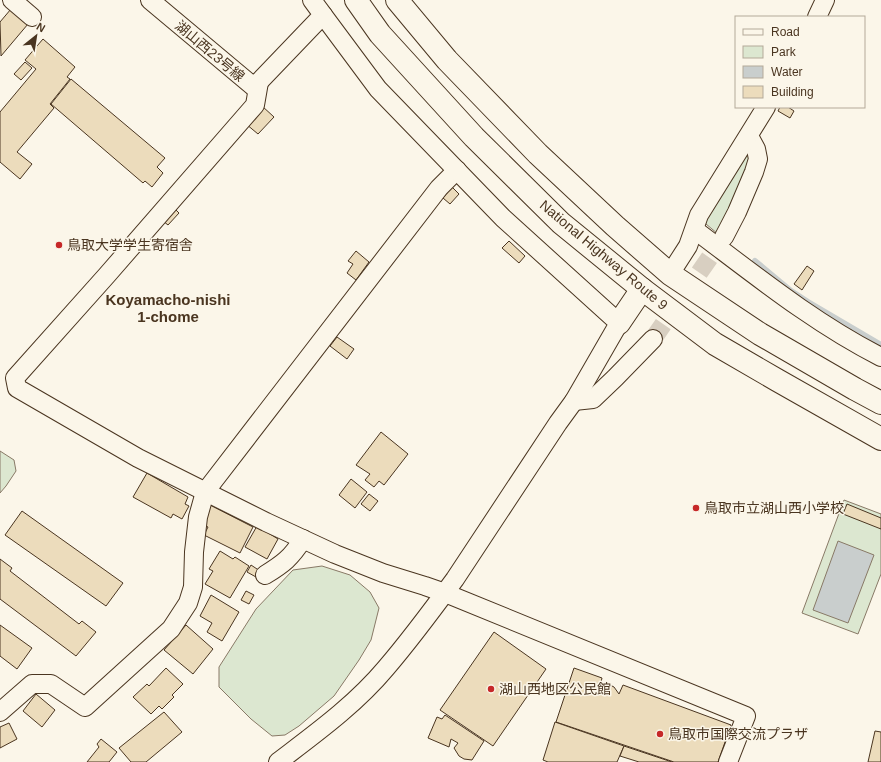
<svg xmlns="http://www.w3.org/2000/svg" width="881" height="762" viewBox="0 0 881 762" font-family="Arial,'Noto Sans JP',sans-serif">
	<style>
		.green { fill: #dce7d0; stroke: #887966 }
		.water { fill: #c9cecd; stroke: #887966 }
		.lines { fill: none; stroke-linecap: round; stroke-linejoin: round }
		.stream { stroke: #c9cecd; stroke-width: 6 }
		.building { fill: #ecdcbc; stroke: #4a3520 }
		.minor-tunnel { stroke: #d8cfc1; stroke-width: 18; stroke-dasharray: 18 9; stroke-linecap: butt }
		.minor-casing { stroke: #4a3520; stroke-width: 20 }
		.tertiary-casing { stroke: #4a3520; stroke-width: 24 }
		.trunk-casing { stroke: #4a3520; stroke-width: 24 }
		.minor { stroke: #fbf6e9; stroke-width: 18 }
		.tertiary { stroke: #fbf6e9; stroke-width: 22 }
		.trunk { stroke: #fbf6e9; stroke-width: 22 }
		.poi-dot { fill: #c62828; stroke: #fbf6e9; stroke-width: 1.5 }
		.labels { text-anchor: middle; stroke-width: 3; stroke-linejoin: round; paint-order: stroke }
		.street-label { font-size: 14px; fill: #4a3520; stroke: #fbf6e9 }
		.poi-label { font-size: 14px; fill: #4a3520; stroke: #fbf6e9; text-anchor: start }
		.neighbourhood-label { font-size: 15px; font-weight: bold; fill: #4a3520; stroke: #fbf6e9 }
	</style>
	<rect width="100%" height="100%" fill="#fbf6e9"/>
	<!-- green -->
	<g class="green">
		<polygon points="746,149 753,158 718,234 706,224 703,220"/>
		<polygon points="0,451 14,460 16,471 6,486 0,493"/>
		<polygon points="844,500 881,514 881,574 858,634 802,613"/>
		<polygon points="322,566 350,575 370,592 379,608 371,640 359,660 334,696 299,726 285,735 272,736 251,719 219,687 219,667 256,609 293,570"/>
	</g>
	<!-- water -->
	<polygon class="water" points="838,541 874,555 848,623 813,610"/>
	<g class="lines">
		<!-- stream -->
		<polyline class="stream" points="755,261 791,291 808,302 881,345"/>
	</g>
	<!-- building -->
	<g class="building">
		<polygon points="11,9 28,24 1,56 0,22"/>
		<polygon points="43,39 75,67 67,77 70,79 50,104 54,108 17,152 32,164 20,179 0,162 0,112 36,69 25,60"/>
		<polygon points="25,62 32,68 21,80 14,74"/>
		<polygon points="71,79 165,158 157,167 163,173 152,187 145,181 143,183 51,104"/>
		<polygon points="262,106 274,117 258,134 246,124"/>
		<polygon points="780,107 788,107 794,111 790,118 778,111"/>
		<polygon points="452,187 459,194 450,204 443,198"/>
		<polygon points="174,208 179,213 168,225 163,221"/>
		<polygon points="509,241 525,256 519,263 502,248"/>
		<polygon points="356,251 369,262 356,280 347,273 353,264 348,261"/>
		<polygon points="807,266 814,271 802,290 794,284"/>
		<polygon points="337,337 354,349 347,359 330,346"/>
		<polygon points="381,432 408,454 384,485 379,481 374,487 365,480 370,474 356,465"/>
		<polygon points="147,473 188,497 185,504 189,506 182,519 173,514 171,518 133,497"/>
		<polygon points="351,479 367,492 355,508 339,495"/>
		<polygon points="369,494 378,501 370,511 361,504"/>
		<polygon points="847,504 881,518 881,529 843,514"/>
		<polygon points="210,505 253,527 240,553 204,535 208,527 204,525"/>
		<polygon points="22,511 123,583 106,606 5,535"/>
		<polygon points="257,526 278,539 267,559 245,547"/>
		<polygon points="220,551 233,559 235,557 249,566 230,598 205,584 213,571 209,569"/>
		<polygon points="0,559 12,568 10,571 79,624 82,621 96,632 76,656 0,599"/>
		<polygon points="251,565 260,571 256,577 247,572"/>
		<polygon points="246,591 254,595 249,604 241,600"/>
		<polygon points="211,595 239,612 222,641 207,632 212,623 200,616"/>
		<polygon points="0,625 32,648 17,669 0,656"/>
		<polygon points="186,625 213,649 193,674 164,650"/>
		<polygon points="494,632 546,669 493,746 440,710"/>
		<polygon points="166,668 183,684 172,695 174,697 162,709 159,706 151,714 133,697 147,684 149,686"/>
		<polygon points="574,668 602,678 600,686 610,685 614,687 619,694 623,685 731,725 718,762 674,762 556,722"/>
		<polygon points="36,694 55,710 42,727 23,711"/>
		<polygon points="164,712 182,732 146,762 131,762 119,748"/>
		<polygon points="445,715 484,741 472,760 464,759 459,756 454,748 458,743 451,739 449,747 428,738 437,717 442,719"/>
		<polygon points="555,722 624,746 617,762 548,762 543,760"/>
		<polygon points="9,723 17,739 0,748 0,727"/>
		<polygon points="875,731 881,732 881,762 868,762"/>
		<polygon points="101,739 117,752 109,762 87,762 99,747 97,744"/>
		<polygon points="624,746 672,762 639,762 620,756"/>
	</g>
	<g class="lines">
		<!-- minor-tunnel -->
		<polyline class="minor-tunnel" points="653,339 724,237"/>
		<!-- minor casing -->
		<g class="minor-casing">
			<g id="minor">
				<polyline points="12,0 32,17"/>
				<polyline points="150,0 254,87 323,15 312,0"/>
				<polyline points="817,17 825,0"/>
				<polyline points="259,82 255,105 107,275 15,378 17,388 138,458 266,522 335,554 383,573 425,586 445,593 746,716 728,762"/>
				<path d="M695,230C755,275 814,323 881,357"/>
				<polyline points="724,237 737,212 754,172 758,159 756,149 749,136"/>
				<polyline points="670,274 688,246 699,215 766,107"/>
				<polyline points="574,401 593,399 615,378 653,339"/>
				<path d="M265,575C283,564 291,558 303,539"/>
				<polyline points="0,712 32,684 51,684 85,707 171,629 188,603 193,587 194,552 198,517 205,492 439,188 457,170"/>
				<path d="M278,762C316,733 355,705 386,668C410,640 433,609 455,579L558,423L574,401L619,323L503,218L378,89L323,15"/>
			</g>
		</g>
		<!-- tertiary casing -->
		<g class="tertiary-casing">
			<polyline id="tertiary" points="619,323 642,289"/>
		</g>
		<!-- trunk casing -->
		<g class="trunk-casing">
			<g id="trunk">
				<polyline points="356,0 380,34 474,137 561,223 642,289 715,344 777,380 881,439"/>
				<polyline points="397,0 447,60 538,154 615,226 670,274 760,334 855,389 881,403"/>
			</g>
		</g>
		<!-- minor -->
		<use href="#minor" class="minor"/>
		<!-- tertiary -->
		<use href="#tertiary" class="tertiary"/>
		<!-- trunk -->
		<use href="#trunk" class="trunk"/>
	</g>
	<!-- markers -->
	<g class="poi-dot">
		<circle cx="59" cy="245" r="4"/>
		<circle cx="696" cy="508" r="4"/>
		<circle cx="491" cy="689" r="4"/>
		<circle cx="660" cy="734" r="4"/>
	</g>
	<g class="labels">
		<!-- street labels -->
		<g class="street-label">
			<text transform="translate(210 51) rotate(40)" y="5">湖山西23号線</text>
			<text transform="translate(604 255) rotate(40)" y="5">National Highway Route 9</text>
		</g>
		<!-- poi labels -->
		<g class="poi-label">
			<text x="67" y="250">鳥取大学学生寄宿舎</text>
			<text x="704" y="513">鳥取市立湖山西小学校</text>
			<text x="499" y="694">湖山西地区公民館</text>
			<text x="668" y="739">鳥取市国際交流プラザ</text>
		</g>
		<!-- neighbourhood labels -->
		<g class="neighbourhood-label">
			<text x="168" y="305">Koyamacho-nishi<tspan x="168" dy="17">1-chome</tspan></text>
		</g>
	</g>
	<!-- legend -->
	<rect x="735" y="16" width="130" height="92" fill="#fbf6e9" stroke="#b4a999"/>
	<rect x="743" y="29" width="20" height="6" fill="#fbf6e9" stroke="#b4a999"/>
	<text x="771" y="36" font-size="12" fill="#4a3520">Road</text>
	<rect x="743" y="46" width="20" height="12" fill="#dce7d0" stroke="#b4a999"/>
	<text x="771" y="56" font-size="12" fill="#4a3520">Park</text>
	<rect x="743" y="66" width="20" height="12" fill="#c9cecd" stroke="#b4a999"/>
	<text x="771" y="76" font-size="12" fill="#4a3520">Water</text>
	<rect x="743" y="86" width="20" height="12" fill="#ecdcbc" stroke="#b4a999"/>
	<text x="771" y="96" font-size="12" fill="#4a3520">Building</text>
	<!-- north arrow -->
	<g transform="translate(36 36) rotate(30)" stroke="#fbf6e9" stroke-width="3" paint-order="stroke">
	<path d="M0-3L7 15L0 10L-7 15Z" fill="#4a3520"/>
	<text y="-6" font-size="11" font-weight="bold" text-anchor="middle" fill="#4a3520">N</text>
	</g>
</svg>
